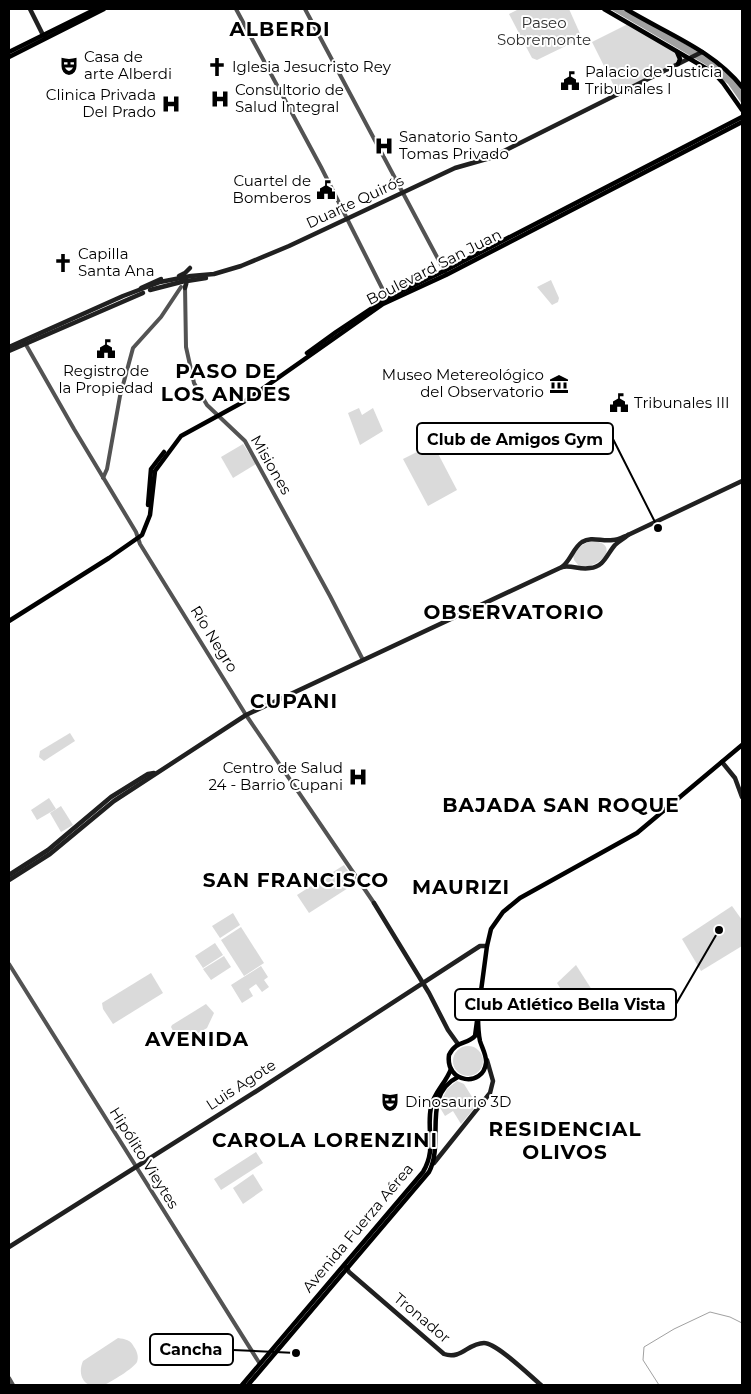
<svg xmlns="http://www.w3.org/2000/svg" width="751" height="1394" viewBox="0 0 751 1394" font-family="Montserrat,sans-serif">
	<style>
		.green { fill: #dadada }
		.water { fill: #a1a1a1 }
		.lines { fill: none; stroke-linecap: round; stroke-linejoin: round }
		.stream { stroke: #a1a1a1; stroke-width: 1 }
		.tertiary { stroke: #535353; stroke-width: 4 }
		.secondary { stroke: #202020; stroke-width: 4.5 }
		.primary { stroke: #000; stroke-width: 4.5 }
		.labels { text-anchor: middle; stroke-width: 4; stroke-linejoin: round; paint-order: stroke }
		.park-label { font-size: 15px; fill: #313131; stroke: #fff }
		.poi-label { font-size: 15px; fill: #000; stroke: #fff; text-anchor: start }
		.street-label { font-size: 15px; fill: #000; stroke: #fff }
		.district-label { font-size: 20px; font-weight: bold; letter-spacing: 1px; fill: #000; stroke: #fff }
		.leader { fill: none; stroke: #000; stroke-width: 2 }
		.callout-dot { fill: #000; stroke: #fff; stroke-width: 2 }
		.callout { fill: #fff; stroke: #000; stroke-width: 2 }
		.callout-label { font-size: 16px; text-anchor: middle; font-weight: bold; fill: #000 }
	</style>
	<rect width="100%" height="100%" fill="#fff"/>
	<!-- green -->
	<g class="green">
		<polygon points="519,9 569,9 582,38 537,60 532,58 509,14"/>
		<polygon points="628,24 674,52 679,58 674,64 617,92 592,42"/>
		<polygon points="551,280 559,298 558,302 552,305 537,287"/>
		<polygon points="359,408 362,415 373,408 383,431 360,445 348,413"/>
		<polygon points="243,444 256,464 233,478 221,457"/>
		<polygon points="433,444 457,490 428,506 403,459"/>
		<path d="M592,541C601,542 609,544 606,555C599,563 590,568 579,566L574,560L573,555C579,547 583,543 592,541Z"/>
		<polygon points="70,733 75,741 44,761 39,757 40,751"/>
		<polygon points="49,798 56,809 37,820 31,810"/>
		<polygon points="61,806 73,825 61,832 50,813"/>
		<polygon points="344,865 356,883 309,913 297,895"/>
		<polygon points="732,906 742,920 742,946 701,971 682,939"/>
		<polygon points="233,913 240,925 220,938 212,926"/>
		<polygon points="241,927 264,963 244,976 221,940"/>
		<polygon points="215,943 223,955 203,968 195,956"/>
		<polygon points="224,956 231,967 211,980 203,969"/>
		<polygon points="576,965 592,990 570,1004 557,983"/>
		<polygon points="261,966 268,977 264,980 269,987 262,992 256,984 249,989 253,996 242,1003 231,985 242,978 247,985 242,978"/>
		<polygon points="151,973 163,993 113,1024 103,1009 102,1003"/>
		<polygon points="206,1004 214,1013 207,1028 183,1042 179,1042 171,1027 172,1025"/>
		<circle cx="468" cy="1061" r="15"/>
		<polygon points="457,1081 464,1084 477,1105 461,1124 453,1111 445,1116 439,1106 447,1089"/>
		<polygon points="256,1152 263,1163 221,1190 214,1179"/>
		<polygon points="253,1174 263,1190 243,1204 233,1188"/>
		<path d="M118,1338C125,1339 131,1340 134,1347C137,1351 139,1357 137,1362C134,1368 111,1382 104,1385C87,1391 76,1377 83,1361Z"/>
	</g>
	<!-- water -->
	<path class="water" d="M610,9H623C649,24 729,64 741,89C743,93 742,100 742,104L728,84L706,65Z"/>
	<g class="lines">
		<!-- stream -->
		<polyline class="stream" points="659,1385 643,1360 644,1347 674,1329 710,1312 730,1317 742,1323"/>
		<!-- tertiary -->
		<g class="tertiary">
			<polyline points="236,9 321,167 387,298"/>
			<polyline points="305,9 445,272"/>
			<polyline points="185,286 186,347 194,383 207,405 245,441 330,596 363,660"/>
			<polyline points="25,343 74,429 136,532 140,544 246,715 374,903"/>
			<polyline points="103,478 107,469 120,396 133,348 161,317 181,287"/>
			<polyline points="9,964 260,1364"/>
			<polyline points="9,1378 13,1385"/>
		</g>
		<!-- secondary -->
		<g class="secondary">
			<polyline points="30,9 43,35 46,37"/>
			<polyline points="613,89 618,94"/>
			<polyline points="179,276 185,273 190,268"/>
			<polyline points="141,288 161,279"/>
			<polyline points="185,288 187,281 206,278"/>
			<polyline points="150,290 185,281"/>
			<polyline points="9,347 123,296 160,282 191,276 214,274 241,266 289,246 455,168 490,158 702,52"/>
			<polyline points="9,351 143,293"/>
			<path d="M562,567C571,560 573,548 582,542C592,536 602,542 613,540C618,540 623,537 628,535L742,481"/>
			<polyline points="722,762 735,778 742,797"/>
			<polyline points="9,875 48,850 111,797 148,774 154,773"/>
			<path d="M9,880L50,854L114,801L246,715L562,567C572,565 580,570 590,568C604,567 607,554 615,545C619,541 624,539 628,535"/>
			<polyline points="374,903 429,993 448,1030 458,1044"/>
			<polyline points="434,1163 490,1093 493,1081 487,1060"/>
			<polyline points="9,1247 255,1092 480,946 487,946"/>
			<path d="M346,1267L349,1272L444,1354C461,1360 468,1343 484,1343C497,1343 530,1376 541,1385"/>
		</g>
		<!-- primary -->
		<g class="primary">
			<polyline points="604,9 714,73 723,83 742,110"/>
			<path d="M626,9C665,33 713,50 742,87"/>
			<polyline points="9,52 96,9"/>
			<polyline points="677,52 680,59 678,64"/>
			<polyline points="9,57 104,9"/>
			<polyline points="307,353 336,332 387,298 444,271 742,117"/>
			<polyline points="148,505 151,469 164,452"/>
			<polyline points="9,621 109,558 142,535 150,515 155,471 181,436 245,401 383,304 446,275 742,122"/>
			<path d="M478,1014C478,1023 478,1032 480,1041C482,1048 487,1056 486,1063C483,1088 445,1083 449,1055C456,1040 467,1045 475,1036L487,946L491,929L503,912L520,898L637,833L742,745"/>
			<path d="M242,1385L423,1172C437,1148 426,1131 431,1107C434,1092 446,1083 451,1069"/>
			<path d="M248,1385L429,1172C445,1142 421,1095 458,1077"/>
		</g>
	</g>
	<!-- icons -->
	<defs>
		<g id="theatre-bare" transform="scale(1.5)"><path d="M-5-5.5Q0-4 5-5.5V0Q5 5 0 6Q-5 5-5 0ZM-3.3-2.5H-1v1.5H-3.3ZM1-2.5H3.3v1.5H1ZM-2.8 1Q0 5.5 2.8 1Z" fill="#000" stroke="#fff" stroke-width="2.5" paint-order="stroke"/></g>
		<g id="church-bare" transform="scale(1.5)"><path d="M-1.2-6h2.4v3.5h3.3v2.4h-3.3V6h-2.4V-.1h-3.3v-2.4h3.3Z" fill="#000" stroke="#fff" stroke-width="2.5" paint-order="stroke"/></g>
		<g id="civic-bare" transform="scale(1.5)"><path d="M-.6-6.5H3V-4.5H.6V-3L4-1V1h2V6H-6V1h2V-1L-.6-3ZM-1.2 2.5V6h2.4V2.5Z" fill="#000" stroke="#fff" stroke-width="2.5" paint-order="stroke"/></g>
		<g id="hospital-bare" transform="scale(1.5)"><path d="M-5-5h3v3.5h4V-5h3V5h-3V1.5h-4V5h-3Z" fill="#000" stroke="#fff" stroke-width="2.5" paint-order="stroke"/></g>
		<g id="museum-bare" transform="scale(1.5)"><path d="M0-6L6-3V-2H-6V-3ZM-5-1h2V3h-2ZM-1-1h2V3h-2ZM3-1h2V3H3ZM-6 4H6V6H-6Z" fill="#000" stroke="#fff" stroke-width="2.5" paint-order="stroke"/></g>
	</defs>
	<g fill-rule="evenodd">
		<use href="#theatre-bare" x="69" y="66"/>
		<use href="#church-bare" x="217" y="67"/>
		<use href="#civic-bare" x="570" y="81"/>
		<use href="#hospital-bare" x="220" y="99"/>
		<use href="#hospital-bare" x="171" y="104"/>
		<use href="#hospital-bare" x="384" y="146"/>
		<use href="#civic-bare" x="326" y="190"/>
		<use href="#church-bare" x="63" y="263"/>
		<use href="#civic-bare" x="106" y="349"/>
		<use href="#museum-bare" x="559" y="384"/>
		<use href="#civic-bare" x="619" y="403"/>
		<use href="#hospital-bare" x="358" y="777"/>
		<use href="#theatre-bare" x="390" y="1102"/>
	</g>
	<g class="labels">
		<!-- park labels -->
		<g class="park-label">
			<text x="544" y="28">Paseo<tspan x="544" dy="17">Sobremonte</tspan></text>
		</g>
		<!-- poi labels -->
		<g class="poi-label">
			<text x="84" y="62">Casa de<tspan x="84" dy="17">arte Alberdi</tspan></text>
			<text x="232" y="72">Iglesia Jesucristo Rey</text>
			<text x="585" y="77">Palacio de Justicia<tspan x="585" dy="17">Tribunales I</tspan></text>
			<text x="235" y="95">Consultorio de<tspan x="235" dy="17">Salud Integral</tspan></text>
			<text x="156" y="100" text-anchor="end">Clinica Privada<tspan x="156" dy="17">Del Prado</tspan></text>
			<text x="399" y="142">Sanatorio Santo<tspan x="399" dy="17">Tomas Privado</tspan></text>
			<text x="311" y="186" text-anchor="end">Cuartel de<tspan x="311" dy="17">Bomberos</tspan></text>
			<text x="78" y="259">Capilla<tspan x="78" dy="17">Santa Ana</tspan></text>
			<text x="106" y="376" text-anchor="middle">Registro de<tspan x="106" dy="17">la Propiedad</tspan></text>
			<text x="544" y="380" text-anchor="end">Museo Metereológico<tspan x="544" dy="17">del Observatorio</tspan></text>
			<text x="634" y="408">Tribunales III</text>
			<text x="343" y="773" text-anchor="end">Centro de Salud<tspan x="343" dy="17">24 - Barrio Cupani</tspan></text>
			<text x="405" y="1107">Dinosaurio 3D</text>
		</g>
		<!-- street labels -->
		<g class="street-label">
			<text transform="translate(355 202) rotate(-25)" y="5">Duarte Quirós</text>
			<text transform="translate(434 267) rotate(-27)" y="5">Boulevard San Juan</text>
			<text transform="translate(271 465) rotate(60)" y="5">Misiones</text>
			<text transform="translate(214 639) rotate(58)" y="5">Río Negro</text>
			<text transform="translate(241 1085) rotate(-33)" y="5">Luis Agote</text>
			<text transform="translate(144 1158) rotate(58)" y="5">Hipólito Vieytes</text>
			<text transform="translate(358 1228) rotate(-50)" y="5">Avenida Fuerza Aérea</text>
			<text transform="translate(422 1318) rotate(40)" y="5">Tronador</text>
		</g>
		<!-- district labels -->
		<g class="district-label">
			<text x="280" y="36">ALBERDI</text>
			<text x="226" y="378">PASO DE<tspan x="226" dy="23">LOS ANDES</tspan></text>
			<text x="514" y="619">OBSERVATORIO</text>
			<text x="294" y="708">CUPANI</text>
			<text x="561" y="812">BAJADA SAN ROQUE</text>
			<text x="296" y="887">SAN FRANCISCO</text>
			<text x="461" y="894">MAURIZI</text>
			<text x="197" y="1046">AVENIDA</text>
			<text x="565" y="1136">RESIDENCIAL<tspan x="565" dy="23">OLIVOS</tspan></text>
			<text x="325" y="1147">CAROLA LORENZINI</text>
		</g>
	</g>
	<!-- callouts -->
	<path class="leader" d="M658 528L613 439M719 930L676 1004M296 1353L233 1350"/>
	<g class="callout-dot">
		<circle cx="658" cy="528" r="5"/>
		<circle cx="719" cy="930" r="5"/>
		<circle cx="296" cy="1353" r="5"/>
	</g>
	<g class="callout">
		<rect x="417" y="423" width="196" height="31" rx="5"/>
		<rect x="455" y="989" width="221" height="31" rx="5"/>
		<rect x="150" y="1334" width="83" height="31" rx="5"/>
	</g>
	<g class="callout-label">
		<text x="515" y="445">Club de Amigos Gym</text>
		<text x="565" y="1010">Club Atlético Bella Vista</text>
		<text x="191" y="1355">Cancha</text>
	</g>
	<!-- border -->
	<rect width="751" height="1394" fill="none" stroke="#000000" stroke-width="20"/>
</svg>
